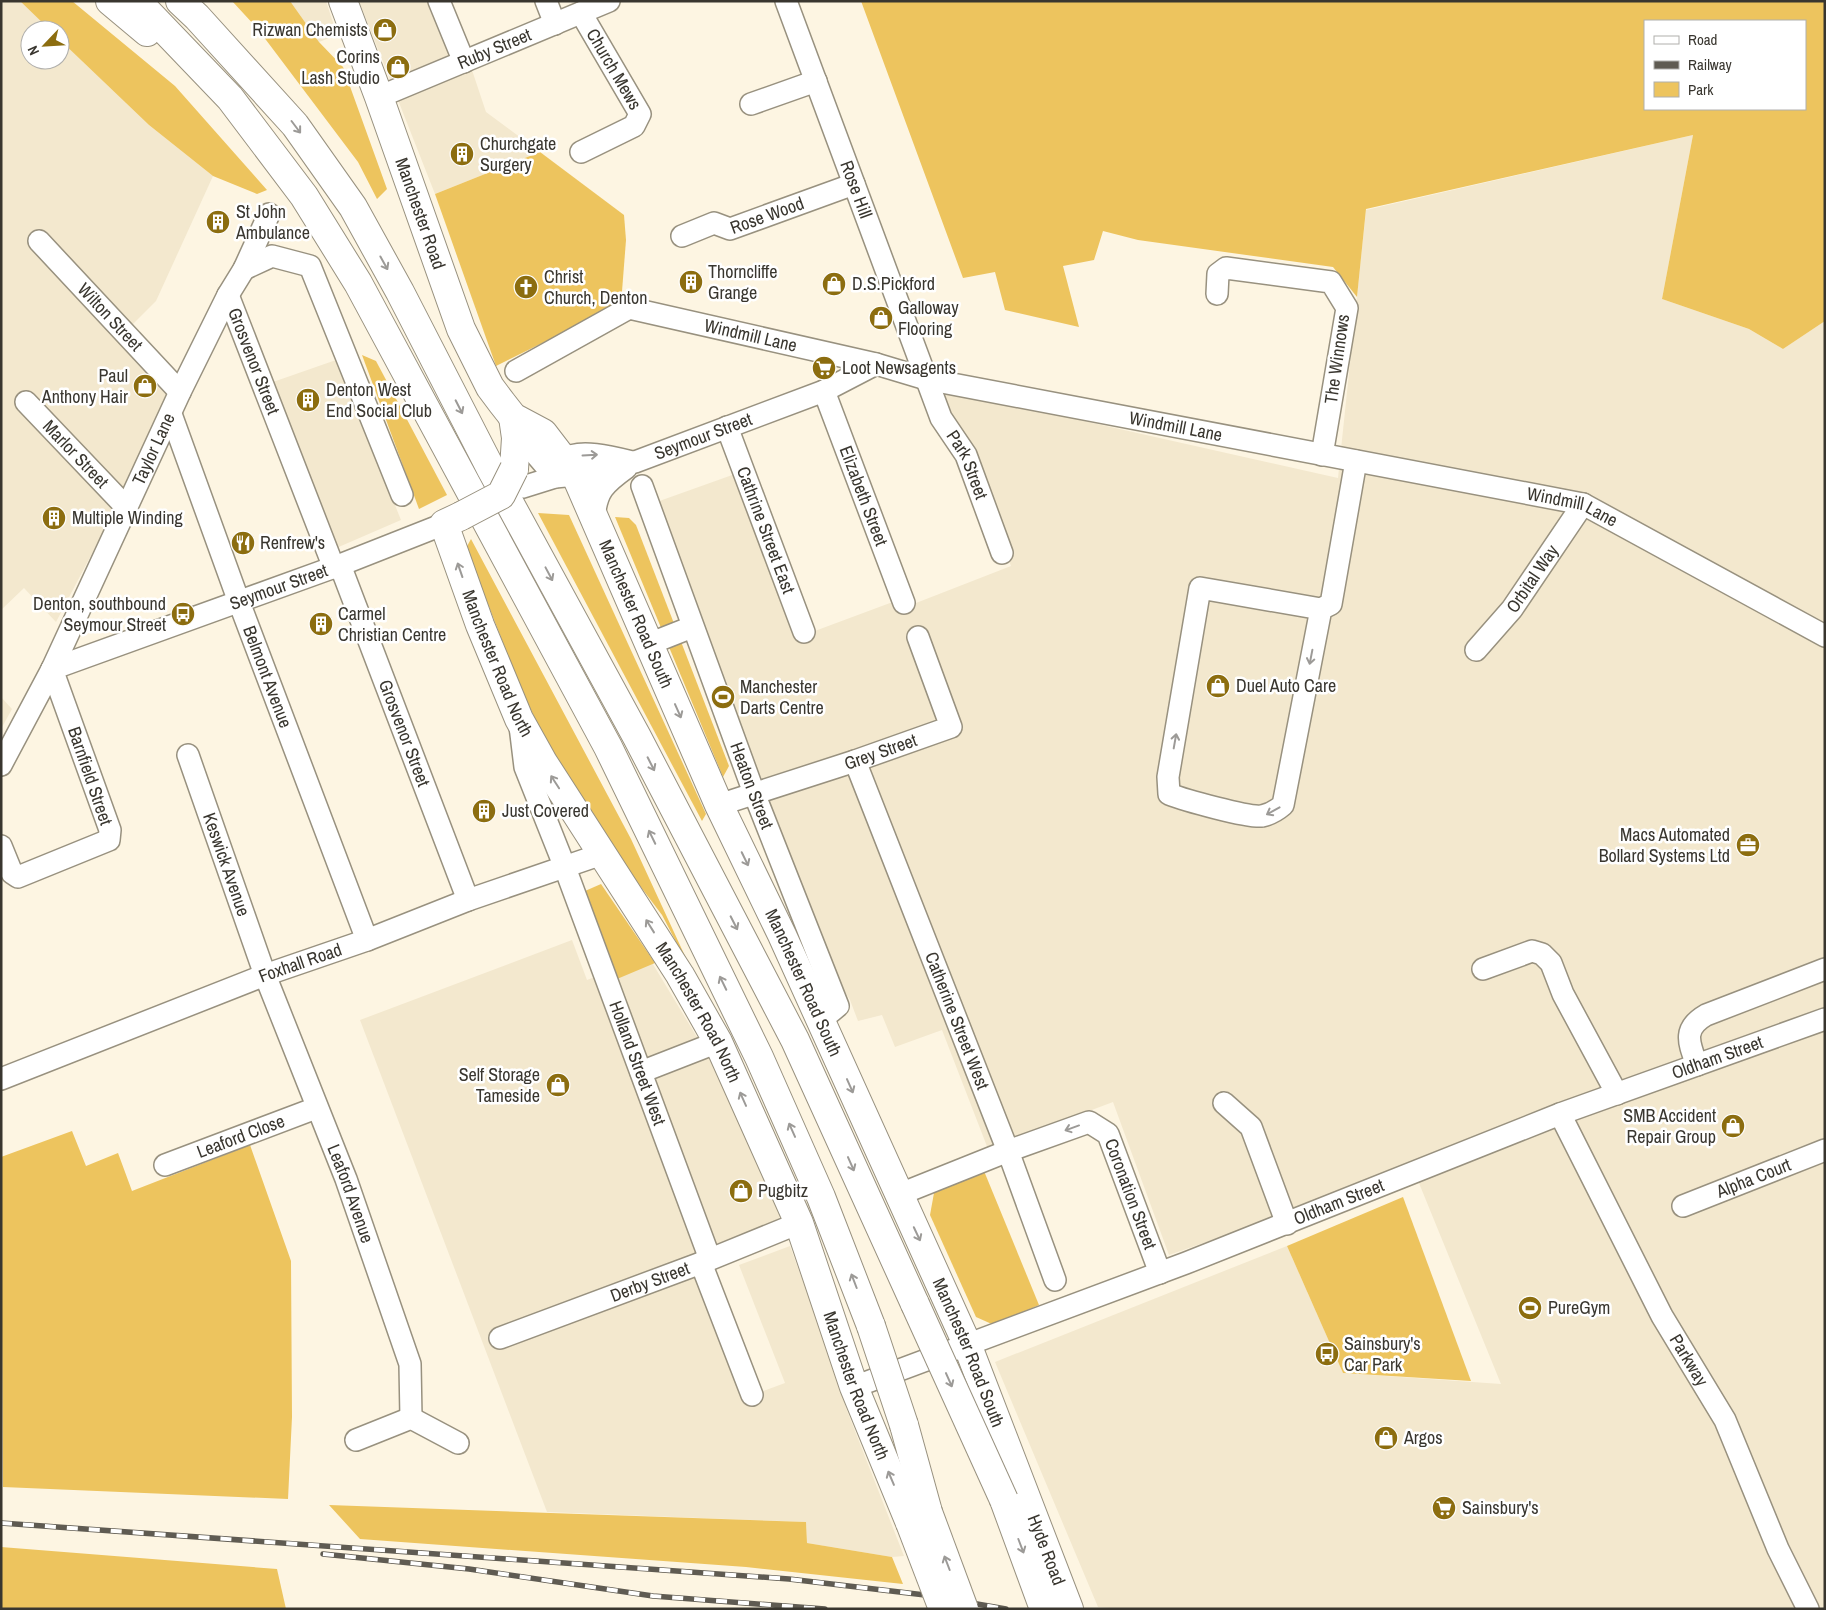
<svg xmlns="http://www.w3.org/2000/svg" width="1826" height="1610" viewBox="0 0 1826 1610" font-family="'Archivo Narrow',sans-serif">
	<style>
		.built { fill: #f3e8ce }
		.green { fill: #edc45e; fill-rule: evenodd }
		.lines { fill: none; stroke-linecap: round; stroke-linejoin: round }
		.minor-casing { stroke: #98917f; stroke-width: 24 }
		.major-casing { stroke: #98917f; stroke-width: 30 }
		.highway-casing { stroke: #98917f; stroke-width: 30 }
		.minor { stroke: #fff; stroke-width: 21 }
		.major { stroke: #fff; stroke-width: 28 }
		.highway { stroke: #fff; stroke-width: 28 }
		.rail-casing { stroke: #5f5b52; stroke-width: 5.5 }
		.rail { stroke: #fff; stroke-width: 4; stroke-dasharray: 11; stroke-linecap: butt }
		.major-bridge-casing { stroke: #98917f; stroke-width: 30; stroke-linecap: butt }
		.highway-bridge-casing { stroke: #98917f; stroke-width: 30; stroke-linecap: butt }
		.major-bridge { stroke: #fff; stroke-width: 28 }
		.highway-bridge { stroke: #fff; stroke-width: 28 }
		.oneway { stroke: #9c9a97 }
		.labels { text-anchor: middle; stroke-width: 5; stroke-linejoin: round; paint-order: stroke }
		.poi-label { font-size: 18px; fill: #39362f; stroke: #fff; text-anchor: start }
		.street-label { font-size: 18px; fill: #39362f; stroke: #fff }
	</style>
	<rect width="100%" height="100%" fill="#fdf5e2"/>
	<!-- built -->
	<g class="built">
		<polygon points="1,1 20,1 50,30 30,30 30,60 60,60 60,40 149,125 213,176 156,301 127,330 174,397 56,622 24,588 1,610"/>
		<polygon points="290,1 326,1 337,35 319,42"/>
		<polygon points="359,1 449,1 486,112 540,152 435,194"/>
		<polygon points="1693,135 1662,299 1749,329 1783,349 1825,321 1825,1609 1121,1609 1098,1607 995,1362 1287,1246 1343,1373 1501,1384 1412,1166 1295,1211 1169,1255 1113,1102 988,1149 942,1030 895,1047 882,1015 858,1021 850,1000 825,960 651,504 735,474 796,638 890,603 916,603 1011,566 942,389 1338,478 1366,210"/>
		<polygon points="336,360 401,520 334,549 273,382"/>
		<polygon points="1,697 12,709 1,729"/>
		<polygon points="572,940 587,980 648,956 735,1100 786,1224 690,1257 758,1393 785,1383 739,1265 790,1246 830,1355 846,1408 904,1556 892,1557 807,1543 806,1522 547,1512 360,1020"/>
	</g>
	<!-- green -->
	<g class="green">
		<polygon points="20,1 72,1 175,86 267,190 257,194 213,176 149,125 60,40 60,30 50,30"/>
		<polygon points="232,1 290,1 319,42 343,67 387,189 377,199 358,162 257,28"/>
		<path d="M861,1H1825V321L1783,349L1749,329L1662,299L1693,135L1366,209L1357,297L1333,267L1138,240L1103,231L1094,260L1063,266L1079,327L1005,310L995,272L963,278ZM1645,21H1805V109H1645Z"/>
		<polygon points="540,152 624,215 626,240 621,304 496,366 435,194"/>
		<polygon points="362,355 376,361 447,495 419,509"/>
		<polygon points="538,513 569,515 706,814 702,821"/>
		<polygon points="615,517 629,518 636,525 729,766 723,777"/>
		<polygon points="471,539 631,839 697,982 662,915 625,866 541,732 518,681 466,548"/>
		<polygon points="601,884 655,963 617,979 585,891"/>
		<polygon points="72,1131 86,1166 118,1153 132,1191 250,1145 291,1261 292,1417 288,1499 3,1487 1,1157"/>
		<polygon points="984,1171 1039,1305 994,1325 976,1317 930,1215 934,1193"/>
		<polygon points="1403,1197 1471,1381 1343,1373 1287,1246"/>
		<polygon points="329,1505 806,1522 807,1543 892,1557 903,1584 746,1567 360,1539"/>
		<polygon points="1,1547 277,1569 286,1609 1,1609"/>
	</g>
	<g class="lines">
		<!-- minor casing -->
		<g class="minor-casing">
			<g id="minor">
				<polyline points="439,1 464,62"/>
				<polyline points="546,1 555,24"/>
				<path id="s1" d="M786,1L941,418L966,455L1002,553"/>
				<path id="s2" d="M581,13L640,114L634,126L581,152"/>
				<path id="s3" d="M379,97L609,1"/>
				<polyline points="751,104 816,81"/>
				<path id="s4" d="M682,236L714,223L730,229L854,184"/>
				<path id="s5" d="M39,241L180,392"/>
				<polyline points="244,269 272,256 310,266 402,495"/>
				<polyline points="1217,294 1218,274 1226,268 1331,282 1347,308 1322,455"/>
				<path id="s6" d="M228,295L334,568"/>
				<path id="s7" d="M516,371L629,308L876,364L926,379L1583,504L1825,636"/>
				<path id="s8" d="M824,391L904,603"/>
				<path id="s9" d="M26,402L127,508"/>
				<path id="s10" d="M171,414L239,602L367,940"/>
				<path id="s11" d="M727,427L804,632"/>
				<path d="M515,430L555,477C557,472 561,463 565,459C579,448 616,458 632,462"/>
				<path id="s12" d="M642,486L754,793L838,1006L821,1020"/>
				<path id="s13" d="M523,487L555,477L596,473L635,462L824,391L876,364"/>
				<path d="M594,519C596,491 604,484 626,468"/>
				<path id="s14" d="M340,565L468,900"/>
				<path d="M1321,609L1283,805C1276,811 1271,814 1262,816C1249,818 1184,800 1169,794L1168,777L1200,588L1321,609L1331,604L1356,461"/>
				<polyline points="649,644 692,627"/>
				<path id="s15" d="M1476,650L1512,609L1583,504"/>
				<path id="s16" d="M52,669L340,565L444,524"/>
				<path id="s17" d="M520,726L525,767L564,865L710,1259"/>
				<path id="s18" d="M188,755L265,975L346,1179L410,1364L411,1418"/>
				<path id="s19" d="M855,761L1008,1151L1055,1280"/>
				<path id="s20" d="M1,765L52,669L180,392L228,295L244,269L269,214"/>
				<path id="s21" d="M719,805L855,761L951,727L918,637"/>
				<polyline points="1,846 12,873 18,877 109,840 110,830 52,669"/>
				<polyline points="1483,969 1532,951 1542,954 1551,963 1563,994 1617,1094"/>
				<path d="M1697,1065C1689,1043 1682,1029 1706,1015L1825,969"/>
				<polyline points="641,1072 718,1042"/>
				<path id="s22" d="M1,1079L265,975L367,940L468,900L602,854"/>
				<polyline points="1224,1103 1251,1127 1287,1224"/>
				<path id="s23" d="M1560,1114L1662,1316L1725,1420L1778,1549L1808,1609"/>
				<path id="s24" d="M165,1165L316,1108"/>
				<path id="s25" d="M898,1195L1008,1151L1089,1122L1108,1134L1160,1273"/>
				<path id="s26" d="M1683,1206L1825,1150"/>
				<polyline points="701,1263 752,1395"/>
				<path id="s27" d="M500,1338L701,1263L799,1223"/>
				<path id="s28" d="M854,1387L1186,1263L1560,1114L1825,1019"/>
				<polyline points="356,1440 411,1418 458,1443"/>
			</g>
		</g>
		<!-- major casing -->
		<g class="major-casing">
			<g id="major">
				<path id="s29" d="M343,1L379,97L461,329L490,387L502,403L513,417L543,433L576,476L719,805L782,935L967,1344L1069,1609"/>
				<polyline points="513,417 516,438 514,469"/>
				<path id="s30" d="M461,516L444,524L480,625L519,719L543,762L680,975L718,1042L799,1223L854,1387L910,1523"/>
			</g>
		</g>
		<!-- highway casing -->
		<g class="highway-casing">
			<g id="highway">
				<polyline points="110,1 147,32"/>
				<polyline points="137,1 230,98 304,196 358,283 608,747 759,1057 821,1197 871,1326"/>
				<polyline points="180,1 197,17 295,125 353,207 400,292 491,469 637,737 795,1040 915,1304"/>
				<polyline points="904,1425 928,1512"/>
				<polyline points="1004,1500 1044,1609"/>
			</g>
		</g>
		<!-- minor -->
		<use href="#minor" class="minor"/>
		<!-- major -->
		<use href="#major" class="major"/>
		<!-- highway -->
		<use href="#highway" class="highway"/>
		<!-- rail casing -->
		<g class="rail-casing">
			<g id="rail">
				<polyline points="1,1523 789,1579 925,1595 1006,1609"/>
				<polyline points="323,1554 469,1569 653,1596 825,1609"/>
			</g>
		</g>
		<!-- rail -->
		<use href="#rail" class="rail"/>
		<!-- major-bridge casing -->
		<g class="major-bridge-casing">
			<g id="major-bridge">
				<polyline points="461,516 501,495 514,469"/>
				<polyline points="910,1523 943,1609"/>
			</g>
		</g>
		<!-- highway-bridge casing -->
		<g class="highway-bridge-casing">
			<g id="highway-bridge">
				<polyline points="915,1304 1004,1500"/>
				<polyline points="871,1326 904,1425"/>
				<polyline points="928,1512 964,1609"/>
			</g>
		</g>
		<!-- major-bridge -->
		<use href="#major-bridge" class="major-bridge"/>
		<!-- highway-bridge -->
		<use href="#highway-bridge" class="highway-bridge"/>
	</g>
	<!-- one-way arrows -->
	<defs><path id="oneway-shaft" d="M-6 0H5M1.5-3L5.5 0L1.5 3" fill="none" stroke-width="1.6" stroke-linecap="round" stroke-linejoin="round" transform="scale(1.25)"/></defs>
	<g class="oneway">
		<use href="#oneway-shaft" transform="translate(296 127) rotate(53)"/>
		<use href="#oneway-shaft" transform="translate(384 263) rotate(61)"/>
		<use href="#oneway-shaft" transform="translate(459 407) rotate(63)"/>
		<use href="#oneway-shaft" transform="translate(590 455) rotate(-3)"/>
		<use href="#oneway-shaft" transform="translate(460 570) rotate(-109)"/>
		<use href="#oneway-shaft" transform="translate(549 574) rotate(62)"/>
		<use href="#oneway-shaft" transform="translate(1311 657) rotate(101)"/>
		<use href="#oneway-shaft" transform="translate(678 711) rotate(66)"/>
		<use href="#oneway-shaft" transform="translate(1175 741) rotate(-80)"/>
		<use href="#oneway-shaft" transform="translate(651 764) rotate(63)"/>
		<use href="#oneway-shaft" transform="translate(555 782) rotate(-123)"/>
		<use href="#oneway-shaft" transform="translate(1273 811) rotate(151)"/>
		<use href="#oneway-shaft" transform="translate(652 837) rotate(-116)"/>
		<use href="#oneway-shaft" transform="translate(745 859) rotate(64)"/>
		<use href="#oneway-shaft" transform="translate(734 923) rotate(63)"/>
		<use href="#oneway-shaft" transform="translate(650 926) rotate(-122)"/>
		<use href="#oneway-shaft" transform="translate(723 983) rotate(-116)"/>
		<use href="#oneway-shaft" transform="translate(850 1086) rotate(66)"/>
		<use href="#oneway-shaft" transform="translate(743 1099) rotate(-114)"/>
		<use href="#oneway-shaft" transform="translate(1072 1128) rotate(160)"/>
		<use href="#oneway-shaft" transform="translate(792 1130) rotate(-114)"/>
		<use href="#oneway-shaft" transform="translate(851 1164) rotate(66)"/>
		<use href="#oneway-shaft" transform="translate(917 1234) rotate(65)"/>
		<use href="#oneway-shaft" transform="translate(854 1281) rotate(-111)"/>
		<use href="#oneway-shaft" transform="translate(949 1380) rotate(66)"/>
		<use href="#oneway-shaft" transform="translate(891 1478) rotate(-113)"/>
		<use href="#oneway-shaft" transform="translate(1021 1546) rotate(69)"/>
		<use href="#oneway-shaft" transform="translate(947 1563) rotate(-111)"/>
	</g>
	<!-- icons -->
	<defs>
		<g id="shop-disc" transform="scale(1.25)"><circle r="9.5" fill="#8c6d0f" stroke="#fff"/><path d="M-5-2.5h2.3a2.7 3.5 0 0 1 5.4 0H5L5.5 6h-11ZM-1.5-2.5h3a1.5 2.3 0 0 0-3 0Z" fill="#fff"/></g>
		<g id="building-disc" transform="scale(1.25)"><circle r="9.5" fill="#8c6d0f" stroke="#fff"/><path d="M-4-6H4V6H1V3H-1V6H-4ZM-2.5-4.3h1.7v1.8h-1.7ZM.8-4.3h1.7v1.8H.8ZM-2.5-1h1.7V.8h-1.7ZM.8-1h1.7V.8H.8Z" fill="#fff"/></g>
		<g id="church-disc" transform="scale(1.25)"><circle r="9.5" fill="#8c6d0f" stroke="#fff"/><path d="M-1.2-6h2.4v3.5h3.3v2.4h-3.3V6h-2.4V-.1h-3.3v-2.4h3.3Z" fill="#fff"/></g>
		<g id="supermarket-disc" transform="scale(1.25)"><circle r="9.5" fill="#8c6d0f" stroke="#fff"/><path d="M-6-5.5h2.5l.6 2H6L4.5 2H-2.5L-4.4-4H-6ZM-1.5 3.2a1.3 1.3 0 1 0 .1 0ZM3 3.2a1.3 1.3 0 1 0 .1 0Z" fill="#fff"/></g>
		<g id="restaurant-disc" transform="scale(1.25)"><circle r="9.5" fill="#8c6d0f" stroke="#fff"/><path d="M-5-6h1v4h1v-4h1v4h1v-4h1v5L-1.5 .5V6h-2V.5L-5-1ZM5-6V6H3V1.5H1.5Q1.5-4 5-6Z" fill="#fff"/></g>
		<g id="bus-disc" transform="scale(1.25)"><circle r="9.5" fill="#8c6d0f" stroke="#fff"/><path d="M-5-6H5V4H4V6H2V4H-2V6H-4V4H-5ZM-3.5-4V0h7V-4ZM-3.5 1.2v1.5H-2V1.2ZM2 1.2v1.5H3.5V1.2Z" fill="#fff"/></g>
		<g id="stadium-disc" transform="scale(1.25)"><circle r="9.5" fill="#8c6d0f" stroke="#fff"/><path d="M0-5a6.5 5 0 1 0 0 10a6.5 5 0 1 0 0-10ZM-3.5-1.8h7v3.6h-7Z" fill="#fff"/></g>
		<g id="office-disc" transform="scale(1.25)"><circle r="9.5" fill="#8c6d0f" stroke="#fff"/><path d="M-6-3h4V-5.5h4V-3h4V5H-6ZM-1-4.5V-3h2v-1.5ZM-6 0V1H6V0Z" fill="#fff"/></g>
	</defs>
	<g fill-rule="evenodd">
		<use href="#shop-disc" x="385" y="30"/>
		<use href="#shop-disc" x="398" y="67"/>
		<use href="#building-disc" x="462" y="154"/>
		<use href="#building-disc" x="218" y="222"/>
		<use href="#building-disc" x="691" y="282"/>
		<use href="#shop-disc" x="834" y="284"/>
		<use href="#church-disc" x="526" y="287"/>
		<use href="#shop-disc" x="881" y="318"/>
		<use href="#supermarket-disc" x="824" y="368"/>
		<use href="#shop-disc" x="145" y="386"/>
		<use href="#building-disc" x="308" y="400"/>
		<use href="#building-disc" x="54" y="518"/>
		<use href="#restaurant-disc" x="243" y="543"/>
		<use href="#bus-disc" x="183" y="614"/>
		<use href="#building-disc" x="321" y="624"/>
		<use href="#shop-disc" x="1218" y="686"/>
		<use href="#stadium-disc" x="723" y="697"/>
		<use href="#building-disc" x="484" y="811"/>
		<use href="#office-disc" x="1748" y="845"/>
		<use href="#shop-disc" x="558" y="1085"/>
		<use href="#shop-disc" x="1733" y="1126"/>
		<use href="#shop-disc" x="741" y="1191"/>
		<use href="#stadium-disc" x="1530" y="1308"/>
		<use href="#bus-disc" x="1327" y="1354"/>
		<use href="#shop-disc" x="1386" y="1438"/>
		<use href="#supermarket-disc" x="1444" y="1508"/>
	</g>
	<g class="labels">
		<!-- poi labels -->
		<g class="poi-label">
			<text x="368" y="36" text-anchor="end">Rizwan Chemists</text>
			<text x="380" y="63" text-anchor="end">Corins<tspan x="380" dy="21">Lash Studio</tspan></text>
			<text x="480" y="150">Churchgate<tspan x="480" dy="21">Surgery</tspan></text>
			<text x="236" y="218">St John<tspan x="236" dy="21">Ambulance</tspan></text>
			<text x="708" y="278">Thorncliffe<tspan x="708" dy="21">Grange</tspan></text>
			<text x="544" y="283">Christ<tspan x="544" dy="21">Church, Denton</tspan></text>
			<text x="852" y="290">D.S.Pickford</text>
			<text x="898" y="314">Galloway<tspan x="898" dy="21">Flooring</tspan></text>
			<text x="842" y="374">Loot Newsagents</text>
			<text x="128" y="382" text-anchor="end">Paul<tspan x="128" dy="21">Anthony Hair</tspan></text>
			<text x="326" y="396">Denton West<tspan x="326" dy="21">End Social Club</tspan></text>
			<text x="72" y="524">Multiple Winding</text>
			<text x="260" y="549">Renfrew's</text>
			<text x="166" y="610" text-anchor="end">Denton, southbound<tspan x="166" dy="21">Seymour Street</tspan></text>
			<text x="338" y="620">Carmel<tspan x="338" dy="21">Christian Centre</tspan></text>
			<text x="1236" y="692">Duel Auto Care</text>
			<text x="740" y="693">Manchester<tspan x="740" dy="21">Darts Centre</tspan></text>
			<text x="502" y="817">Just Covered</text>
			<text x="1730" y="841" text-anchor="end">Macs Automated<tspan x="1730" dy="21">Bollard Systems Ltd</tspan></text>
			<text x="540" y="1081" text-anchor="end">Self Storage<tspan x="540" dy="21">Tameside</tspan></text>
			<text x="1716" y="1122" text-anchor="end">SMB Accident<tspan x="1716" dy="21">Repair Group</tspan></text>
			<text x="758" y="1197">Pugbitz</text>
			<text x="1548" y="1314">PureGym</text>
			<text x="1344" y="1350">Sainsbury's<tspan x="1344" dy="21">Car Park</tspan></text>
			<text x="1404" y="1444">Argos</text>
			<text x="1462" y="1514">Sainsbury's</text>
		</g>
		<!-- street labels -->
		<g class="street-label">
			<text dy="6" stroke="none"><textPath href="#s3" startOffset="125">Ruby Street</textPath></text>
			<text dy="6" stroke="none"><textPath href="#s2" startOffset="65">Church Mews</textPath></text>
			<text dy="6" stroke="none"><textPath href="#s1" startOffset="201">Rose Hill</textPath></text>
			<text dy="6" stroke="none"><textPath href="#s29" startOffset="226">Manchester Road</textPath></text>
			<text dy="6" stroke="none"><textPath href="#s4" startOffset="91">Rose Wood</textPath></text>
			<text dy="6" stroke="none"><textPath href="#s5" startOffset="104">Wilton Street</textPath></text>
			<text dy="6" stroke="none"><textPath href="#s7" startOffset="254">Windmill Lane</textPath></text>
			<text transform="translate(1337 359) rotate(-82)" y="6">The Winnows</text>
			<text dy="6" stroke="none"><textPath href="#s6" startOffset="71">Grosvenor Street</textPath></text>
			<text dy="6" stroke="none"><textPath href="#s7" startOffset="689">Windmill Lane</textPath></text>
			<text dy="6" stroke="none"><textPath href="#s13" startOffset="188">Seymour Street</textPath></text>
			<text dy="6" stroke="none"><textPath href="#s20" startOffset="351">Taylor Lane</textPath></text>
			<text dy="6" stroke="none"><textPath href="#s9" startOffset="72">Marlor Street</textPath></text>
			<text dy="6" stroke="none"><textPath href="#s1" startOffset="499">Park Street</textPath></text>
			<text dy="6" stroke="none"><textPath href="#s8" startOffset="112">Elizabeth Street</textPath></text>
			<text dy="6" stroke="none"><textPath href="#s7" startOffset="1094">Windmill Lane</textPath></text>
			<text dy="6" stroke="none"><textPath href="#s11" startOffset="110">Cathrine Street East</textPath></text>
			<text dy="6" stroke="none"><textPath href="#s15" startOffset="91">Orbital Way</textPath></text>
			<text dy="6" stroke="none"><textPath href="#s16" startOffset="241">Seymour Street</textPath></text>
			<text dy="6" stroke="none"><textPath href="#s29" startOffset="690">Manchester Road South</textPath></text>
			<text dy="6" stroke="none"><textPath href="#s30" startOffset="168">Manchester Road North</textPath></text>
			<text dy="6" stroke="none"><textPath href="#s10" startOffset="280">Belmont Avenue</textPath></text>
			<text dy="6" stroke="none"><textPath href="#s14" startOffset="180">Grosvenor Street</textPath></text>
			<text dy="6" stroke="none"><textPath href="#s21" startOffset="170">Grey Street</textPath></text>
			<text transform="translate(90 776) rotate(71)" y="6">Barnfield Street</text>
			<text dy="6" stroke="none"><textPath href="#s12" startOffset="319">Heaton Street</textPath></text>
			<text dy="6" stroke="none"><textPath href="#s18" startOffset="116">Keswick Avenue</textPath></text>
			<text dy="6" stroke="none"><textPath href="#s22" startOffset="321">Foxhall Road</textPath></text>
			<text dy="6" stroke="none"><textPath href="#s29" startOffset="1095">Manchester Road South</textPath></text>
			<text dy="6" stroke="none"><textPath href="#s30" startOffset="572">Manchester Road North</textPath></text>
			<text dy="6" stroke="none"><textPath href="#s19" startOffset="279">Catherine Street West</textPath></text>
			<text dy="6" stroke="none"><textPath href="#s28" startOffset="924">Oldham Street</textPath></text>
			<text dy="6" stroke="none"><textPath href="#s17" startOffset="358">Holland Street West</textPath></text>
			<text dy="6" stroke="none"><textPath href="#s24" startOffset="81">Leaford Close</textPath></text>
			<text dy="6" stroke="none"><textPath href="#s26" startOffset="76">Alpha Court</textPath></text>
			<text dy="6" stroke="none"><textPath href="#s18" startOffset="468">Leaford Avenue</textPath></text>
			<text dy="6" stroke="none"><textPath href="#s25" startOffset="291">Coronation Street</textPath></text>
			<text dy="6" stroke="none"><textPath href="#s28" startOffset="519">Oldham Street</textPath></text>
			<text dy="6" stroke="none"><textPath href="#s27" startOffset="160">Derby Street</textPath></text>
			<text dy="6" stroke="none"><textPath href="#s29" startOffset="1500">Manchester Road South</textPath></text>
			<text dy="6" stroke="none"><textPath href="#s23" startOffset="278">Parkway</textPath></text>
			<text dy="6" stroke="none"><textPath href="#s30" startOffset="978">Manchester Road North</textPath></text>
			<text dy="6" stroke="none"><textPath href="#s29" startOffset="1712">Hyde Road</textPath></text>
		</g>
	</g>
	<!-- border -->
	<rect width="1826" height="1610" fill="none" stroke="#39362f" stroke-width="5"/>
	<!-- legend -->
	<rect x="1644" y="20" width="162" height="90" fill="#ffffff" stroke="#b0afac"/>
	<rect x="1654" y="36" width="25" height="8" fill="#ffffff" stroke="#b0afac"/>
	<text x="1688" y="45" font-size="15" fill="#39362f">Road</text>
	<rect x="1654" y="61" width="25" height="8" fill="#5f5b52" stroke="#b0afac"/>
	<text x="1688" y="70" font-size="15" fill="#39362f">Railway</text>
	<rect x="1654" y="82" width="25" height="15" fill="#edc45e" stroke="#b0afac"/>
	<text x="1688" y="95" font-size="15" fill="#39362f">Park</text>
	<!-- north arrow -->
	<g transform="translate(45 45) rotate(245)"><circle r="24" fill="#ffffff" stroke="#b0afac"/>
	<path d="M0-4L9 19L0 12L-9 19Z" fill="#8c6d0f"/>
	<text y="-8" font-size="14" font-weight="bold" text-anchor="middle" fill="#39362f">N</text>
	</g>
</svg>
